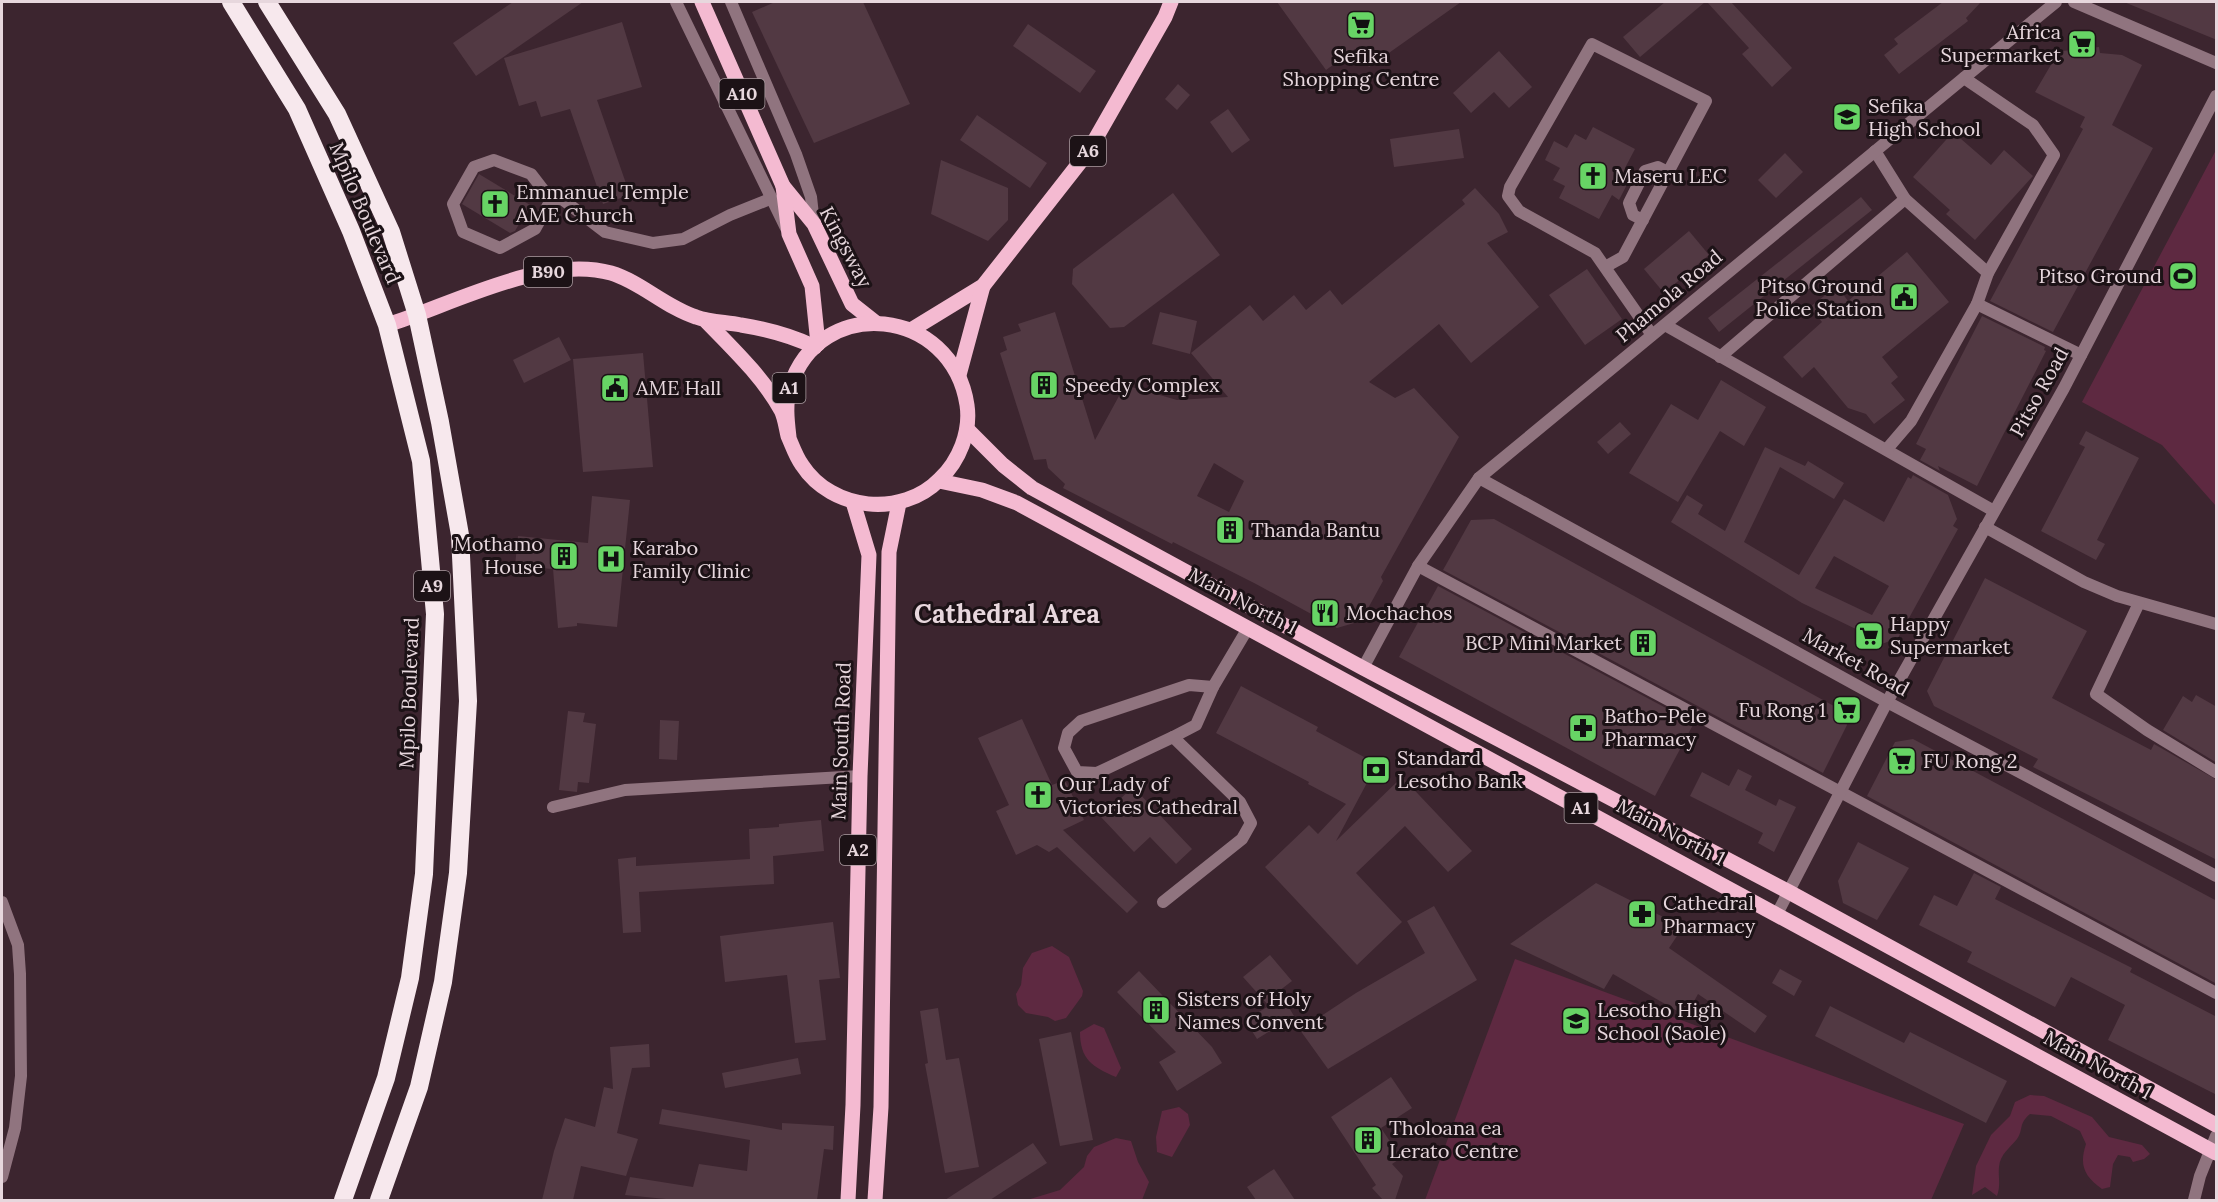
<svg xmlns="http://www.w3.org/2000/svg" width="2218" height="1202" viewBox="0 0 2218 1202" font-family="Lora,serif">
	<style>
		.green { fill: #5e2941 }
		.building { fill: #523943; fill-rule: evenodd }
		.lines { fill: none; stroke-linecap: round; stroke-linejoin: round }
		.lane { stroke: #90747f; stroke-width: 12 }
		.street { stroke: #90747f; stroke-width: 12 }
		.primary { stroke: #f4bad1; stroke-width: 15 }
		.highway { stroke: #f7e8ed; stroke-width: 18 }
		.labels { text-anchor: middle; stroke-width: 6; stroke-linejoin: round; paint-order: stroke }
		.shield { fill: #1c1216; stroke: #aa9ca1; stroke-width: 1.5 }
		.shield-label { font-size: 18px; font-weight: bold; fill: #e7d7dd }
		.poi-label { font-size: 20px; fill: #e7d7dd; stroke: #1c1216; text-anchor: start }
		.street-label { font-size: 20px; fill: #e7d7dd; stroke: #1c1216 }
		.district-label { font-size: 26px; font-weight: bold; fill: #e7d7dd; stroke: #1c1216 }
	</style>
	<rect width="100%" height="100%" fill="#3c252f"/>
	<!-- green -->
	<g class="green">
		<polygon points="2216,150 2216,506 2162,445 2082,402"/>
		<polygon points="1052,946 1069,957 1083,991 1082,996 1066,1018 1055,1021 1048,1017 1026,1013 1018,1005 1016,994 1021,985 1023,968 1032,953"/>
		<polygon points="1515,959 1964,1124 1931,1200 1425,1200"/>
		<path d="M1094,1024L1104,1028L1121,1068L1116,1077C1092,1067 1080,1059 1080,1032Z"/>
		<path d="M2030,1095L2044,1096L2092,1117L2109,1137L2142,1145L2150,1154L2144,1159L2133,1162L2130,1157L2118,1155L2113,1164L2110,1187L2102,1189C2084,1176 2079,1165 2086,1144L2080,1131L2051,1116L2030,1114C2018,1124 2024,1129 2017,1139C2010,1148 2000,1154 1999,1167C1998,1178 2001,1184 1997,1196L1985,1187L1972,1195L1976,1166L1991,1135L2010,1116L2015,1102Z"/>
		<polygon points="1179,1107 1188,1114 1190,1125 1172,1157 1157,1152 1156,1137 1162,1111"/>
		<polygon points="1116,1138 1131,1141 1138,1162 1149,1182 1142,1200 1027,1200 1060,1190 1084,1167 1087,1156 1094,1147"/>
	</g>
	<!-- building -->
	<g class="building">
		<polygon points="513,2 583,2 476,76 453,43"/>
		<polygon points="775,2 863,2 910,104 814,143 752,12"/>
		<polygon points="1277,2 1461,2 1369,67 1355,49 1326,70"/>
		<polygon points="1665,2 1705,2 1640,57 1623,37"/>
		<polygon points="1707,2 1731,2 1792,68 1772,87 1742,54 1749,48"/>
		<polygon points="1943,2 1981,2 1966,18 1968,21 1899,74 1884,55 1898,44 1894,39"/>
		<polygon points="2124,2 2217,2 2217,40"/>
		<polygon points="622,22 642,87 597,100 630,195 603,204 570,109 541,117 536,101 519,106 504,58"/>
		<polygon points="1028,24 1096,71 1080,93 1013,46"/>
		<polygon points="2099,47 2100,53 2122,55 2142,65 2112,125 2153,148 2053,332 1990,301 2083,129 2080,127 2085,117 2035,92 2052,63 2053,52"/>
		<polygon points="1499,51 1532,87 1509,108 1494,92 1471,113 1453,93"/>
		<polygon points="1178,84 1190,95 1177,110 1165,99"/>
		<polygon points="1228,109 1250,140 1232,153 1210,122"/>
		<polygon points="977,115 1047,163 1030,188 960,140"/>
		<polygon points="1593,127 1635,149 1625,168 1633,173 1619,200 1612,195 1599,219 1559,198 1565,186 1553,180 1560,168 1545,160 1554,141 1567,148 1575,134 1586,140"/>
		<polygon points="1459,129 1464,158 1394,167 1390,139"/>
		<polygon points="1953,132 1991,165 2004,150 2033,176 1975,240 1946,214 1950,210 1913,177"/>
		<polygon points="1785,153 1803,172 1776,198 1758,180"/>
		<polygon points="941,160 1008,188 1008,220 988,241 931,214"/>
		<polygon points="479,174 530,205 515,231 510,233 462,204"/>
		<path d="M1475,188L1499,214L1508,232L1487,243L1539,307L1471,363L1439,324L1369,382L1395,398L1414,388L1459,437L1381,577L1383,581L1361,621L1337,628L1256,584L1173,542L1172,544L1063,488L1065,484L1048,468L1046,459L1034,460L1000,353L1007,350L1003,337L1021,331L1018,324L1055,312L1095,440L1125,385L1177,400L1228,397L1191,353L1250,305L1263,321L1294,295L1306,310L1330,290L1342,305L1465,204L1462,200ZM1214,463L1244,481L1229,512L1197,496Z"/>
		<polygon points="1173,193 1220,255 1124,327 1110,328 1072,284 1073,269"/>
		<polygon points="1861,197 1872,210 1719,332 1708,318"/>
		<polygon points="1689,231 1709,255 1664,293 1644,269"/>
		<polygon points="1907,252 1949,302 1882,357 1898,377 1891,383 1905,400 1874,424 1866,414 1848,408 1814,367 1802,378 1783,357 1822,322 1810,307 1837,286 1848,301"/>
		<polygon points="1587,269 1622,319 1585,345 1549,295"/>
		<polygon points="1160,312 1197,321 1190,354 1152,344"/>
		<polygon points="1982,316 2045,347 2044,350 2046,351 1977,486 1938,466 1940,471 1920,460 1926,449 1916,444"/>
		<polygon points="559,337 571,360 524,383 513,360"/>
		<polygon points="643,353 653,467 583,472 573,359"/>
		<polygon points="1721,380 1766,407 1744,446 1720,431 1678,502 1629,473 1671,404 1698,420"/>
		<polygon points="1620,422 1631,434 1608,454 1597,442"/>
		<polygon points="2086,431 2139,458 2097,540 2105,544 2096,560 2041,531 2085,447 2079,444"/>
		<path d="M1765,447L1805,466L1808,461L1844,483L1834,499L1780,467L1744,542L1799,575L1844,499L1884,522L1908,477L1911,479L1913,475L1948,495L1957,519L1953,526L1958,529L1898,638L1879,645L1860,635L1862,632L1802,603L1671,522L1687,495L1703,505L1698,514L1725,531ZM1834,556L1889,586L1872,615L1815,588Z"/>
		<polygon points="592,496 630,500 617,627 577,623 577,626 558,628 553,569 515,566 518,536 588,543"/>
		<polygon points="1494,519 1843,711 1847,725 1823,773 1443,570 1471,520"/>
		<polygon points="1985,578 2087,631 2052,698 2151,750 2154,744 2217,780 2217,860 2033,767 2038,759 1934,706 1927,691"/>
		<polygon points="1438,586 1694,723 1655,796 1399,657"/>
		<polygon points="1241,686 1318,727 1316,731 1377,764 1336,841 1402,777 1472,851 1448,872 1405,826 1356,873 1402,922 1357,965 1265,867 1309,825 1318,834 1346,804 1308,784 1309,782 1216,733"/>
		<polygon points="2196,695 2217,707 2217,763 2163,730 2183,696 2192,702"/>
		<polygon points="568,711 585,713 583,722 596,724 589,783 578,782 577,792 559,790"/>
		<polygon points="1022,719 1052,785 1065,780 1084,820 1063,830 1138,902 1127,913 1057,847 1049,852 1037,845 1016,855 996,811 1009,805 978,738"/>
		<polygon points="660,720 679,721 677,760 659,759"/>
		<polygon points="1913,739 2217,901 2217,984 1867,796 1895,742"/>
		<polygon points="1738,769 1752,776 1745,790 1776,806 1779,799 1796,807 1774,852 1758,843 1763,833 1690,796 1702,772 1729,786"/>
		<polygon points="1133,787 1192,849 1176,864 1150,837 1134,852 1101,817"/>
		<polygon points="821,820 824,851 773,856 774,884 639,892 641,932 623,933 618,859 636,857 636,866 750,859 749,829 779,827 779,824"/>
		<polygon points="1858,842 1909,868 1877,920 1843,903 1838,881"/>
		<polygon points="1974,873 2001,887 1995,899 2132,968 2130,972 2217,1017 2217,1095 2108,1040 2125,1005 2071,977 2055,1007 1967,962 1972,952 1919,925 1934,895 1957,906"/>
		<polygon points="1596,883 1683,927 1669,948 1767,1016 1755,1033 1698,994 1686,1016 1613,974 1604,989 1510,944"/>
		<polygon points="1434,906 1477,980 1328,1069 1300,1030 1356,993 1425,953 1407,921"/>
		<polygon points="833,922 840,978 819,980 826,1040 795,1043 787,975 725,982 720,936"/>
		<polygon points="1270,955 1292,981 1279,991 1294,1016 1257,1039 1245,1020 1269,1006 1243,977"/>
		<polygon points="1780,969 1802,981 1794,996 1772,983"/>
		<polygon points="1139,971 1212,1047 1222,1063 1177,1091 1159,1062 1176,1052 1117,992"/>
		<polygon points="1830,1006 1904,1043 1910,1032 2007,1081 1986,1123 1815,1036"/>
		<polygon points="938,1008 946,1060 959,1058 979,1167 945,1173 925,1064 928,1063 920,1011"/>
		<polygon points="1071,1032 1093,1140 1060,1146 1039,1039"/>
		<polygon points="649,1044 650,1067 632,1068 617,1133 638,1139 626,1176 581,1166 573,1200 542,1200 554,1151 565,1118 595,1127 604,1087 613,1089 610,1047"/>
		<polygon points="798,1058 801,1074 725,1088 722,1073"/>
		<polygon points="1391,1077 1412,1108 1381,1128 1401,1158 1392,1164 1403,1176 1395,1200 1383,1200 1372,1188 1376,1185 1331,1117"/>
		<polygon points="662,1109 782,1130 782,1123 834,1126 833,1150 824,1149 817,1200 676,1200 625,1195 630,1177 693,1187 699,1164 747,1171 750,1140 659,1124"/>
		<polygon points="1033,1143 1047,1163 990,1200 945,1200"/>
		<polygon points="1274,1169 1295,1200 1256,1200 1247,1187"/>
	</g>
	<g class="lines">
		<!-- lane -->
		<g class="lane">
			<polyline points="1875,151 1905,199 1988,273"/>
			<polyline points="551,200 531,174 494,160 474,167 453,204 463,232 500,248 535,229 551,200 562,199 605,232 653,243 683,239 730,215 770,199"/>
			<polyline points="1643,220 1633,215 1629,203 1645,171 1658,167 1668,172"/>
			<polyline points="1605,267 1623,257 1706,101 1592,44 1510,187 1508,196 1519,211 1595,253 1652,335"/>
			<polyline points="1977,304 2081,355"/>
			<polyline points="1665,325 1994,511"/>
			<polyline points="1720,357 1905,199"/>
			<polyline points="1887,449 1911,421 1977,304 1988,273 2054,155 2033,125 1964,78"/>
			<polyline points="1985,527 2084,582 2117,596 2216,624"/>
			<polyline points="1418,566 2216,993"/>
			<polyline points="2139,603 2096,694 2147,730 2216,772"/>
			<polyline points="1173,737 1196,725 1213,687"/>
			<polyline points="553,807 625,790 860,776"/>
			<polyline points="1163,902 1242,839 1251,823 1240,802 1173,737 1097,773 1077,772 1064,748 1068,733 1081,721 1189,685 1213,687 1248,628"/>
			<polyline points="2194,1200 2200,1176 2216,1136"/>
		</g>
		<!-- street -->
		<g class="street">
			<polyline points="676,2 786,228"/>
			<polyline points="731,2 796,154 811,197 814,224"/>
			<polyline points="2074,2 2216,63"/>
			<polyline points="1479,478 1887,702 2216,876"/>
			<polyline points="1363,668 1418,566 1479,478 2056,2"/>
			<polyline points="2,902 18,945 20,974 21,1076 15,1128 2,1177"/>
			<polyline points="1777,914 1887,702 2064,388 2216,96"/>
		</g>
		<!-- primary -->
		<g class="primary">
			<polyline points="702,2 783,186 814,224 852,304 876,323"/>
			<polyline points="783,186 789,234 812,286 818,344"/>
			<path d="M705,320C732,348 762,376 781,410C785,418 786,428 788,436C792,445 796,457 802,465C832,511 902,518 940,479C959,461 971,432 967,405C952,307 820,293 790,387C785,404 787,420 789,437"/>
			<path d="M387,325C451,305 544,254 611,273C641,282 665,307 696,317C710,322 725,322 741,325C766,329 792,336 815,347"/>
			<polyline points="911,330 983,286 1088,152 1165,17 1171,2"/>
			<polyline points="959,375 983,286"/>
			<polyline points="967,429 1003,465 1032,488 1363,668 1789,892 2216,1125"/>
			<polyline points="939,481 982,490 1017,503 2216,1153"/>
			<polyline points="848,1200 853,1105 860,776 869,555 853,502"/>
			<polyline points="875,1200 881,1107 889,552 899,503"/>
		</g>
		<!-- highway -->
		<g class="highway">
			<polyline points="231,2 297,109 351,231 387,325 421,461 435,614 424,874 410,978 386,1078 343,1200"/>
			<polyline points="267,2 337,114 391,232 417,315 440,422 460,535 468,701 458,873 443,982 419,1087 379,1200"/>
		</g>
	</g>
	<!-- icons -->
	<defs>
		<g id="supermarket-square" transform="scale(1.5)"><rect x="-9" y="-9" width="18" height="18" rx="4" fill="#67d465" stroke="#1c1216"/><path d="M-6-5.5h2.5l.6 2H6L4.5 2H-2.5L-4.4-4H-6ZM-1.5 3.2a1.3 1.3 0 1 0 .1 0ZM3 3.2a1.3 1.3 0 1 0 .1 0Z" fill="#111"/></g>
		<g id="school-square" transform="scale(1.5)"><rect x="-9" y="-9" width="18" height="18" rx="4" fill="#67d465" stroke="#1c1216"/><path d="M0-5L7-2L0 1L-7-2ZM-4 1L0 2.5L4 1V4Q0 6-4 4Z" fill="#111"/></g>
		<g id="church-square" transform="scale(1.5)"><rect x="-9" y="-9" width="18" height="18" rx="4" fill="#67d465" stroke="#1c1216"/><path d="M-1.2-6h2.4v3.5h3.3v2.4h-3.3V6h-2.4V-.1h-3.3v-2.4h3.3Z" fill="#111"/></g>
		<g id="stadium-square" transform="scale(1.5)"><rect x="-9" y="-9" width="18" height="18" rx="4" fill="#67d465" stroke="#1c1216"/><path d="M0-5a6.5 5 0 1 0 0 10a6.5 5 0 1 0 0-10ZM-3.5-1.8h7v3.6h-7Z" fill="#111"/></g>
		<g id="civic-square" transform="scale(1.5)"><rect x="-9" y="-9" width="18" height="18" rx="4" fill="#67d465" stroke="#1c1216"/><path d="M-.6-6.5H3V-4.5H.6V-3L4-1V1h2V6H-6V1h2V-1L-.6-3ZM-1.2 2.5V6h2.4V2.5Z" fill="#111"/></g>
		<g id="building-square" transform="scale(1.5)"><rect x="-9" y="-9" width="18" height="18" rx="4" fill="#67d465" stroke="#1c1216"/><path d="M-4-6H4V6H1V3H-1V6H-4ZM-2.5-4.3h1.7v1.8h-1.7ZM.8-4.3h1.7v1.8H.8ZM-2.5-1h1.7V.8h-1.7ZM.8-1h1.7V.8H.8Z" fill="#111"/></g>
		<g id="hospital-square" transform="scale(1.5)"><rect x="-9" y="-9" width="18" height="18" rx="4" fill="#67d465" stroke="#1c1216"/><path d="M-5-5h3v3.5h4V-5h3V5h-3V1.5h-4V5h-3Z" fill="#111"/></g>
		<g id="restaurant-square" transform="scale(1.5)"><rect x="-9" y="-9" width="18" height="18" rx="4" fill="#67d465" stroke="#1c1216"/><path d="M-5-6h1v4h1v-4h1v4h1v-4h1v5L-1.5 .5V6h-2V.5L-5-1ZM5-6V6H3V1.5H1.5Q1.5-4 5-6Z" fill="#111"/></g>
		<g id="pharmacy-square" transform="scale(1.5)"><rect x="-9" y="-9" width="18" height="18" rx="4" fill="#67d465" stroke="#1c1216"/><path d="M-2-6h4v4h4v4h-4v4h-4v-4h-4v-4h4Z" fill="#111"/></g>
		<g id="bank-square" transform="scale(1.5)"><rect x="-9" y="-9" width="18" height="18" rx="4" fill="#67d465" stroke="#1c1216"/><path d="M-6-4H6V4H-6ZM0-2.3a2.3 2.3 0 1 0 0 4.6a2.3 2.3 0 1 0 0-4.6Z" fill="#111"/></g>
	</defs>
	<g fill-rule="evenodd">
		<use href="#supermarket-square" x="1361" y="25"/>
		<use href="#supermarket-square" x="2082" y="44"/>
		<use href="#school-square" x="1847" y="117"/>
		<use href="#church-square" x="1593" y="176"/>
		<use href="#church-square" x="495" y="204"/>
		<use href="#stadium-square" x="2183" y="276"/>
		<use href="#civic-square" x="1904" y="297"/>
		<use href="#building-square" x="1044" y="385"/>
		<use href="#civic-square" x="615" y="388"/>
		<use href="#building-square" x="1230" y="530"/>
		<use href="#building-square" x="564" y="556"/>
		<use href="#hospital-square" x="611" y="559"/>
		<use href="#restaurant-square" x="1325" y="613"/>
		<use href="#supermarket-square" x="1869" y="636"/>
		<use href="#building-square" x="1643" y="643"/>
		<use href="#supermarket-square" x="1847" y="710"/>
		<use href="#pharmacy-square" x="1583" y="728"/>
		<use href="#supermarket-square" x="1902" y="761"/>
		<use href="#bank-square" x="1376" y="770"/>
		<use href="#church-square" x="1038" y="795"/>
		<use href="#pharmacy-square" x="1642" y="914"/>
		<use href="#building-square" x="1156" y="1010"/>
		<use href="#school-square" x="1576" y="1021"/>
		<use href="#building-square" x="1368" y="1140"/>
	</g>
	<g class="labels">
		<!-- shield labels -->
		<g class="shield">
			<rect x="719.5" y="79" width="45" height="30" rx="4.5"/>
			<rect x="1070" y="136" width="36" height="30" rx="4.5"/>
			<rect x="524" y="257" width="48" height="30" rx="4.5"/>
			<rect x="772.5" y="373" width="33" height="30" rx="4.5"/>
			<rect x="414" y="571" width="36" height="30" rx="4.5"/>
			<rect x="1564.5" y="793" width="33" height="30" rx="4.5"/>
			<rect x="840" y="835" width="36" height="30" rx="4.5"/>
		</g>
		<g class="shield-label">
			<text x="742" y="100">A10</text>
			<text x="1088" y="157">A6</text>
			<text x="548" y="278">B90</text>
			<text x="789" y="394">A1</text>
			<text x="432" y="592">A9</text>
			<text x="1581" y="814">A1</text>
			<text x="858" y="856">A2</text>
		</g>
		<!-- poi labels -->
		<g class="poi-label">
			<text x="2061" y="39" text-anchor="end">Africa<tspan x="2061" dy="23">Supermarket</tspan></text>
			<text x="1361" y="63" text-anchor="middle">Sefika<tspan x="1361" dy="23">Shopping Centre</tspan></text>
			<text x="1868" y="113">Sefika<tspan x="1868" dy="23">High School</tspan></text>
			<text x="1614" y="183">Maseru LEC</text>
			<text x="516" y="199">Emmanuel Temple<tspan x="516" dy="23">AME Church</tspan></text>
			<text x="2162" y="283" text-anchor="end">Pitso Ground</text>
			<text x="1883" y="293" text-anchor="end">Pitso Ground<tspan x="1883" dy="23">Police Station</tspan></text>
			<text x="1065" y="392">Speedy Complex</text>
			<text x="636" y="395">AME Hall</text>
			<text x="1251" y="537">Thanda Bantu</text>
			<text x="543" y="551" text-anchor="end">Mothamo<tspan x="543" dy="23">House</tspan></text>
			<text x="632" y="555">Karabo<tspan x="632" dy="23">Family Clinic</tspan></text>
			<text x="1346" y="620">Mochachos</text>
			<text x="1890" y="631">Happy<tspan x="1890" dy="23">Supermarket</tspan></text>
			<text x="1622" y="650" text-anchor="end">BCP Mini Market</text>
			<text x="1826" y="717" text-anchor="end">Fu Rong 1</text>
			<text x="1604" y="723">Batho-Pele<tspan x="1604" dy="23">Pharmacy</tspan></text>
			<text x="1397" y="765">Standard<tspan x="1397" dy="23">Lesotho Bank</tspan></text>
			<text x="1923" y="768">FU Rong 2</text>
			<text x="1059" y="791">Our Lady of<tspan x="1059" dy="23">Victories Cathedral</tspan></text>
			<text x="1663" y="910">Cathedral<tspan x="1663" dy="23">Pharmacy</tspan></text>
			<text x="1177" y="1006">Sisters of Holy<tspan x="1177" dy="23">Names Convent</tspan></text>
			<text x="1597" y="1017">Lesotho High<tspan x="1597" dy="23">School (Saole)</tspan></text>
			<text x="1389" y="1135">Tholoana ea<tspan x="1389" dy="23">Lerato Centre</tspan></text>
		</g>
		<!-- street labels -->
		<g class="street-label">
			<text transform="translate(365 213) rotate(67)" y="7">Mpilo Boulevard</text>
			<text transform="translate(846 247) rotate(62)" y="7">Kingsway</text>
			<text transform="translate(1669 296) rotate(-40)" y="7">Phamola Road</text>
			<text transform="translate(2039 392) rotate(-61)" y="7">Pitso Road</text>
			<text transform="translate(1243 601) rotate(28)" y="7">Main North 1</text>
			<text transform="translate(1856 662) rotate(29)" y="7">Market Road</text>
			<text transform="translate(409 693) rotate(-88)" y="7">Mpilo Boulevard</text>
			<text transform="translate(841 741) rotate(-88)" y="7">Main South Road</text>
			<text transform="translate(1671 832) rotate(28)" y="7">Main North 1</text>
			<text transform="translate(2098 1065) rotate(29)" y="7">Main North 1</text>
		</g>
		<!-- district labels -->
		<g class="district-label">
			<text x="1007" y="623">Cathedral Area</text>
		</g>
	</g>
	<!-- border -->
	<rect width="2218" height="1202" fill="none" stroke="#e7d7dd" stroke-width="6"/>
</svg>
